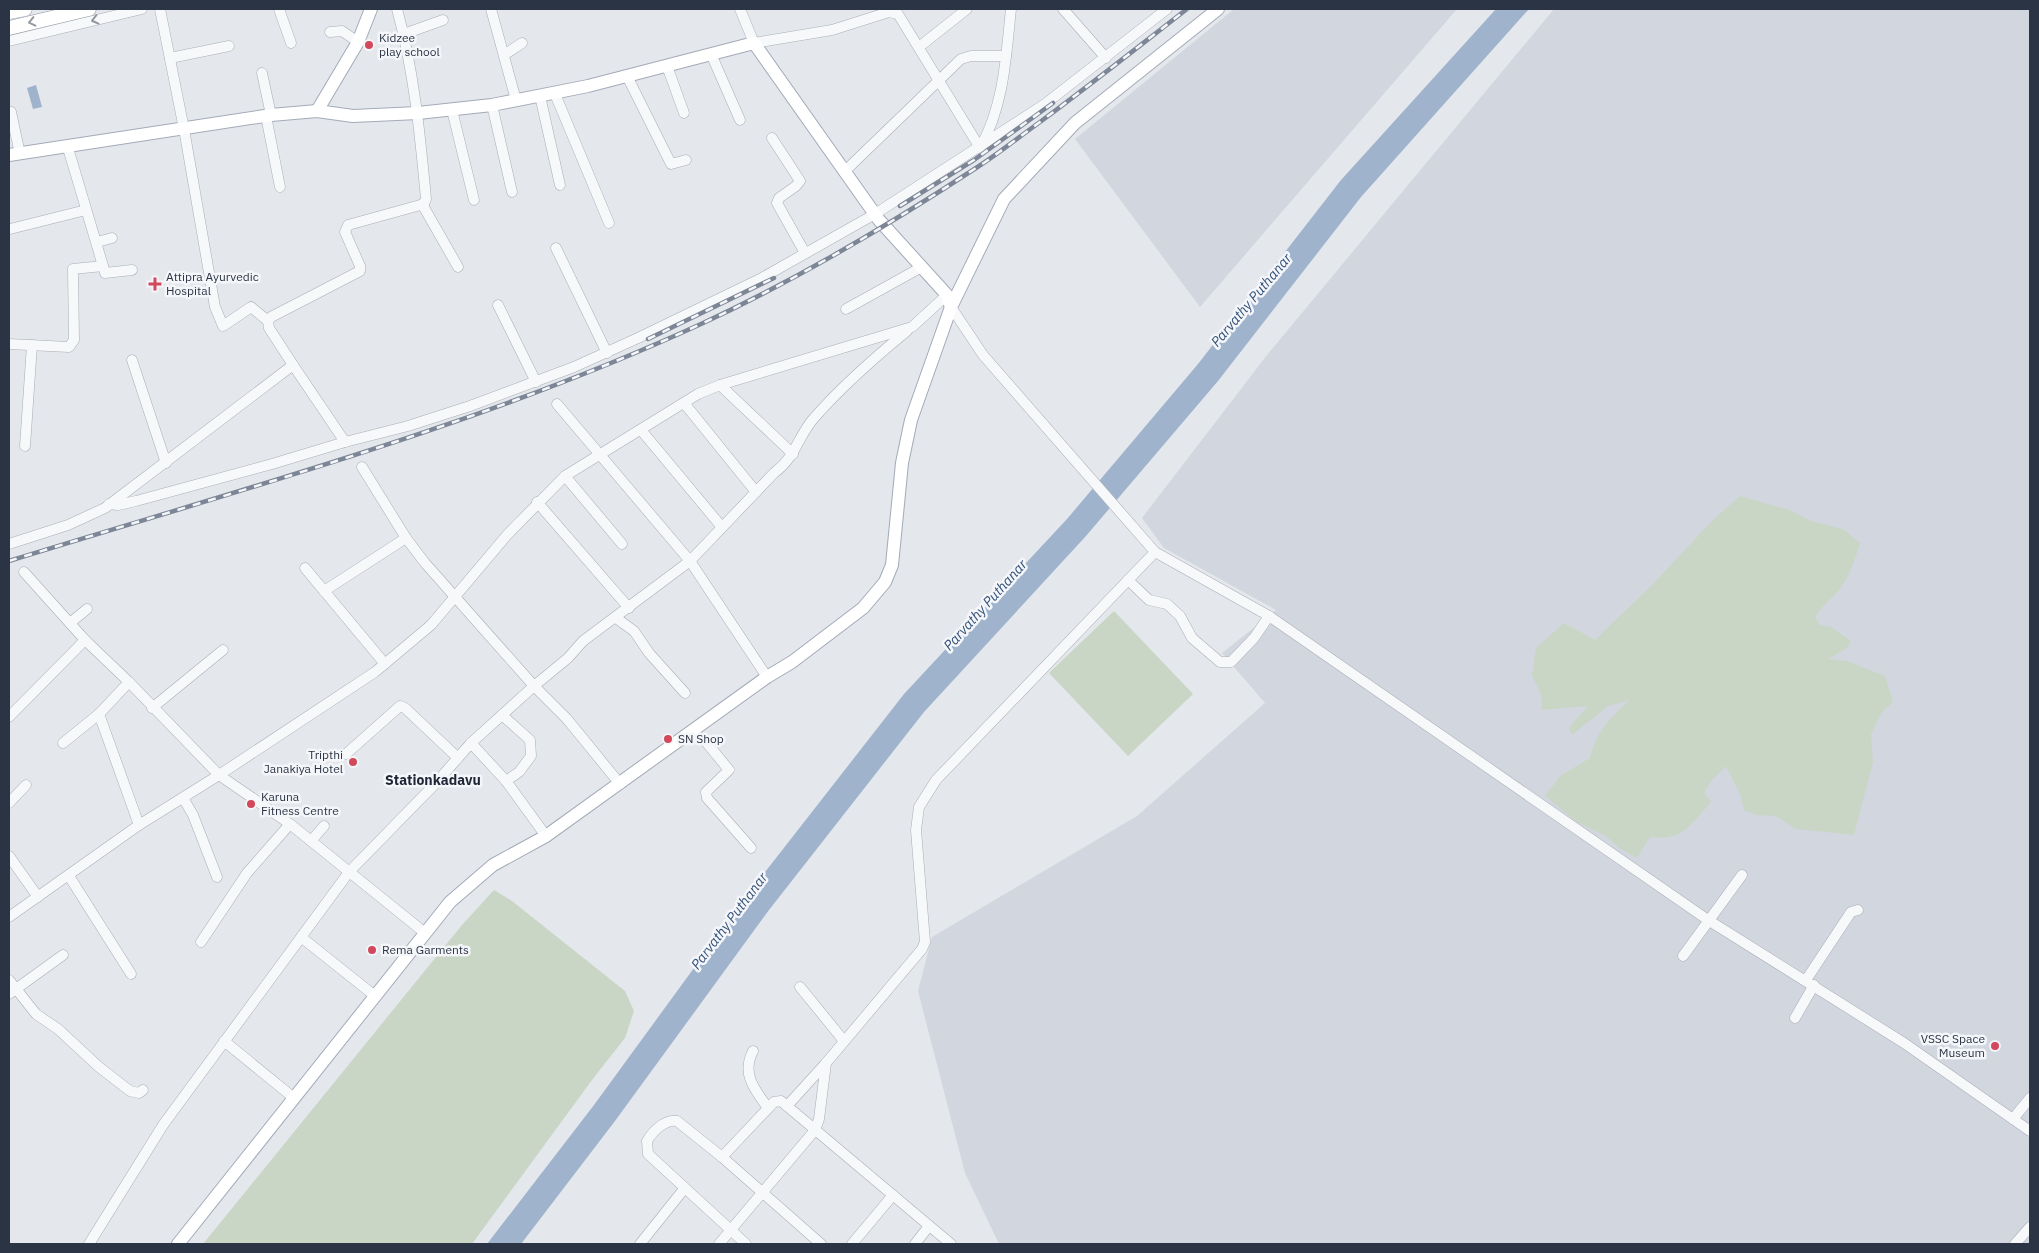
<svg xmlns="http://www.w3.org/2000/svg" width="2039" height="1253" viewBox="0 0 2039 1253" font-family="'IBM Plex Sans',sans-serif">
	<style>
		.built { fill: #d2d6de }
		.green { fill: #c9d6c5 }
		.water { fill: #9fb4cc }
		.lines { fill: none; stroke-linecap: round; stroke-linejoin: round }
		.minor-casing { stroke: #a9aeb7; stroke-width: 11 }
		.major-casing { stroke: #a3abb8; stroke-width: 14 }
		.highway-casing { stroke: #8b94a3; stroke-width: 15 }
		.minor { stroke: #f7f8fa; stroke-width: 10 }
		.major { stroke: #fff; stroke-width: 12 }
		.highway { stroke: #fff; stroke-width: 14 }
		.rail-casing { stroke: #7d8696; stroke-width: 4.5 }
		.rail { stroke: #f4f6f9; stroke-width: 2.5; stroke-dasharray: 8; stroke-linecap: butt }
		.oneway { stroke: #9196a0 }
		.oneway2 { stroke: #959aa2 }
		.poi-dot { fill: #d1495b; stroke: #f4f6f9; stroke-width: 2 }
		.labels { text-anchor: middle; stroke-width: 5; stroke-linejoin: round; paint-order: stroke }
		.poi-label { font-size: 12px; fill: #2b3445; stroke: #f4f6f9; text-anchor: start }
		.water-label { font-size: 14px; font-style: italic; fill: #34527a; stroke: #f4f6f9 }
		.neighbourhood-label { font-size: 14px; font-weight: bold; fill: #1d2536; stroke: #f4f6f9 }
	</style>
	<rect width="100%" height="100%" fill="#e4e7ec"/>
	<!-- built -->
	<g class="built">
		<polygon points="1234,9 1457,9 1200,307 1075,139"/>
		<polygon points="1554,9 2030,9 2030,1244 999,1244 965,1173 918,991 932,937 1137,816 1265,703 1222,653 1276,610 1164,548 1142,518 1267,355"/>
	</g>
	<!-- green -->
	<g class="green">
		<path d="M1740,496L1789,510L1811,521L1843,529L1860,543C1855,559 1850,576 1839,590C1831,600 1822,605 1815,617L1820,625L1831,627L1851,641L1847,648L1828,659L1847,661L1885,676L1893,702L1882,712L1871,734L1873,762L1854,835L1796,829L1776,816L1756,815L1744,810L1741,796L1726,766L1711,781L1704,793L1711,802C1690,825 1684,841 1650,837L1637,858L1619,848L1606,836L1577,822L1545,796L1560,776L1590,758C1597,730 1610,719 1629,700L1608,706L1572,735L1569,728L1588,706L1541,710L1542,697L1532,675L1536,648L1564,623L1595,640L1651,586L1713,520Z"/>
		<polygon points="1114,611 1193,694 1128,756 1049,673"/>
		<polygon points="494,890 512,901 625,991 634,1011 625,1038 592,1080 472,1244 203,1244 462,925"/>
	</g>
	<!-- water -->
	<g class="water">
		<polygon points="1496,9 1529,9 1361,197 1218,381 1086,536 924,712 769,910 615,1121 521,1244 487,1244 594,1105 748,894 904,694 1067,519 1198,364 1341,180"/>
		<polygon points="36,85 42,107 33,109 27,88"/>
	</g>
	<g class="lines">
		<!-- minor casing -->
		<g class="minor-casing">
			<g id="minor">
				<polyline points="160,9 184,129 215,307 223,326 251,307 268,321"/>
				<polyline points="279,9 291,43"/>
				<polyline points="491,9 516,100"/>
				<path d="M740,9L754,43L832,30L889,12L898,14L980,148C1004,106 1006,56 1011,9"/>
				<polyline points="1063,9 1106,58"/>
				<polyline points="330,32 342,31 358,42"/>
				<polyline points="404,34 443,20"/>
				<polyline points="9,41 142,9"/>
				<polyline points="919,47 967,9"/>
				<polyline points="711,54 740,120"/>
				<polyline points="504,55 522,43"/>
				<polyline points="170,58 229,46"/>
				<polyline points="667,66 684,113"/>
				<polyline points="262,73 271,115"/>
				<polyline points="627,76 671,164 686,160"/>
				<polyline points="555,94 609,223"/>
				<polyline points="540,96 560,185"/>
				<polyline points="492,105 512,192"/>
				<polyline points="452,110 474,200"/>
				<polyline points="9,112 11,112 20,154"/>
				<polyline points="266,116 280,187"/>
				<polyline points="772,138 800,181 796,186 779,198 777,203 805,253"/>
				<polyline points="845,171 961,59 971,56 1006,56"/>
				<polyline points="422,204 458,267"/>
				<polyline points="10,229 86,210"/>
				<polyline points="97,242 112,238"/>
				<polyline points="556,248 607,353"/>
				<polyline points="103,266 105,273 132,270"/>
				<polyline points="498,305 536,382"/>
				<polyline points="951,307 983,355 1155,552 1269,616 1708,920 1904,1043 2030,1131"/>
				<polyline points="846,309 920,268"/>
				<polyline points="9,344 69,347 74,340 73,269 103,266 68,148"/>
				<polyline points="132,360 166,463"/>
				<polyline points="293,365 345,442"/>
				<polyline points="720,385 793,454"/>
				<polyline points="684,403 756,492"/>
				<polyline points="557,404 690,561 767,677"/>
				<polyline points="641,430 721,526"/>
				<polyline points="25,446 32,345"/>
				<polyline points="565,476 622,544"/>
				<polyline points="537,502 629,608"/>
				<polyline points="109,504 118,505 136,501 272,464 345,442 408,426 470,406 574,367 638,338 760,279 875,214 1045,104 1167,9"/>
				<path d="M9,544L68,525L105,508L293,365L269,328L268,321L271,317L360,271V266L345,232L348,225L424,204L426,199C420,134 414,71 397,9"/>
				<polyline points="305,568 385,664"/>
				<polyline points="24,572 85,640 129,682 219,775 290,824 425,933"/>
				<polyline points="1128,580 1149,600 1167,604 1180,616 1192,638 1220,662 1231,662 1254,638 1269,616"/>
				<polyline points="324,591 406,538"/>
				<polyline points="616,618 634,631 649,653 685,693"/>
				<polyline points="70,623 87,609"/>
				<polyline points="152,708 223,650"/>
				<polyline points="99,714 139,825"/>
				<polyline points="502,715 530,740 531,756 519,772 506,781"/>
				<polyline points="9,717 85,640"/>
				<polyline points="706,742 729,770 706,792 707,798 751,848"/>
				<polyline points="63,743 99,714 129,682"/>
				<polyline points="471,743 506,781 546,836"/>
				<polyline points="346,754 400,706 405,708 458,758"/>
				<path d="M620,784L567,719L534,686L568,658L583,641L690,561L774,473C796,457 798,436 814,418C843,385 874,358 907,331"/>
				<polyline points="183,798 193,815 217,877"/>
				<polyline points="9,803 26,785"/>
				<polyline points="311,841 324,826"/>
				<polyline points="9,856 38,897"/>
				<polyline points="69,876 131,974"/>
				<polyline points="9,917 139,825 219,775 375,672 431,625 507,535 565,476 698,394 720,385 912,327 947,295"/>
				<polyline points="301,937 375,996"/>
				<polyline points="201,942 247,873 290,824"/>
				<polyline points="1683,956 1742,875"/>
				<polyline points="9,980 36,1014 58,1029 99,1067 130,1091 139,1093 143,1090"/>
				<polyline points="1806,980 1851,912 1858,910"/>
				<polyline points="800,987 844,1041"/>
				<polyline points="9,994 63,955"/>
				<polyline points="1795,1018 1814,985"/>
				<polyline points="224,1041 294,1098"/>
				<path d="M753,1051C741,1074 755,1090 768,1108"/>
				<polyline points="787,1106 826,1063"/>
				<polyline points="2013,1119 2030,1098"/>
				<polyline points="722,1157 774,1102 781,1101 951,1244"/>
				<polyline points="89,1244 163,1125 349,872 435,784 471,743 534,686 425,563 406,538 362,467"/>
				<polyline points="640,1244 684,1189"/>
				<polyline points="719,1244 815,1130 819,1119 826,1063 922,949 925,942 916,830 919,807 936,780 1155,552"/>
				<path d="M746,1244L648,1154L647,1141C653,1131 665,1119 677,1121L722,1157L821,1244"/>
				<polyline points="852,1244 893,1195"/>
				<polyline points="915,1244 929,1226"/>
				<polyline points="2015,1244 2030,1227"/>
			</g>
		</g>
		<!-- major casing -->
		<g class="major-casing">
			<g id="major">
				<polyline points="317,111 358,42 371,9"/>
				<polyline points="9,155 271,115 317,111 353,116 418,113 492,105 588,86 754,43 879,220 947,295 951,307"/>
				<polyline points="178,1244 450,902 493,865 546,836 767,677 792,662 863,608 885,582 892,565 902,463 911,420 951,307 1004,199 1075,123 1218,9"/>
			</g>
		</g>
		<!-- highway casing -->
		<g class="highway-casing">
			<g id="highway">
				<polyline points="9,12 25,9"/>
				<polyline points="9,28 89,9"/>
			</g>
		</g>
		<!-- minor -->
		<use href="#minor" class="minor"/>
		<!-- major -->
		<use href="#major" class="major"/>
		<!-- highway -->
		<use href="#highway" class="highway"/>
		<!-- rail casing -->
		<g class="rail-casing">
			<g id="rail">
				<polyline points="900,206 974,160 1053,103"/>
				<polyline points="648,339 774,278"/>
				<path d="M9,561C242,489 479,426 701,324C796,280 889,225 976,168C998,154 1019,137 1040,122C1090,85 1138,47 1187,9"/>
			</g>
		</g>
		<!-- rail -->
		<use href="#rail" class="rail"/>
	</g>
	<!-- one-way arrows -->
	<defs><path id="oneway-chevron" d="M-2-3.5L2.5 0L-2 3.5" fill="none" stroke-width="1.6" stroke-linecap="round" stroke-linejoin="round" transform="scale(1.25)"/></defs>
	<use class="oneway" href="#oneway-chevron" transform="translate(95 20) rotate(166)"/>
	<use class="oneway2" href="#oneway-chevron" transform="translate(32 22) rotate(167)"/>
	<!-- markers -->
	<g class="poi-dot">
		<circle cx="369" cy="45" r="5"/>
		<path d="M152.5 276.5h5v5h5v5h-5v5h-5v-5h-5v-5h5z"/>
		<circle cx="668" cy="739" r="5"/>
		<circle cx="353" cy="762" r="5"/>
		<circle cx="251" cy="804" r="5"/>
		<circle cx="372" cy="950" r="5"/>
		<circle cx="1995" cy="1046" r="5"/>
	</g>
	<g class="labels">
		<!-- poi labels -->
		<g class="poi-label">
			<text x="379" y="42">Kidzee<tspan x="379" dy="14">play school</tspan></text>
			<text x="166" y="281">Attipra Ayurvedic<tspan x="166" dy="14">Hospital</tspan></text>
			<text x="678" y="743">SN Shop</text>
			<text x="343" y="759" text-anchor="end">Tripthi<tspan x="343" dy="14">Janakiya Hotel</tspan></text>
			<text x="261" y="801">Karuna<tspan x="261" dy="14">Fitness Centre</tspan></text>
			<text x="382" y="954">Rema Garments</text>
			<text x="1985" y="1043" text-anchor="end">VSSC Space<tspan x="1985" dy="14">Museum</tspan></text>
		</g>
		<!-- water labels -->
		<g class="water-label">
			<text transform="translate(1251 300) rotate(-50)" y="5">Parvathy Puthanar</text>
			<text transform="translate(985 605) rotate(-48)" y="5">Parvathy Puthanar</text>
			<text transform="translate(729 921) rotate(-53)" y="5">Parvathy Puthanar</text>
		</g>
		<!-- neighbourhood labels -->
		<g class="neighbourhood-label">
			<text x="433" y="785">Stationkadavu</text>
		</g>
	</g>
	<!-- border -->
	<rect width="2039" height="1253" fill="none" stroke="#2b3445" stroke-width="20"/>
</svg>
